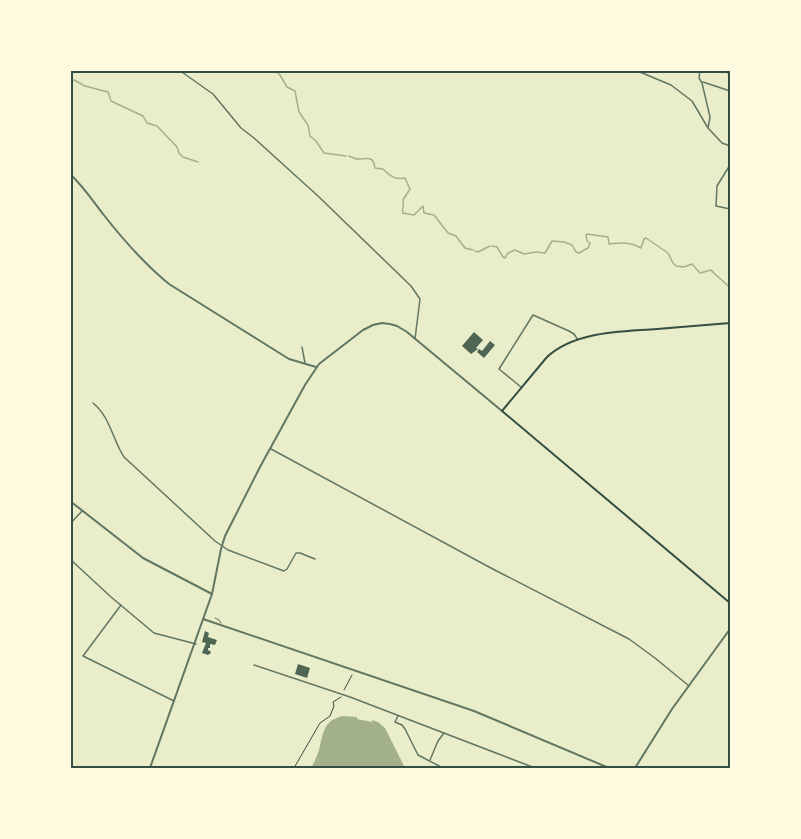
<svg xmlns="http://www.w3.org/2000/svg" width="801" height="839" viewBox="0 0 801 839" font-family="Roboto,sans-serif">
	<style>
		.water { fill: #a3b18a }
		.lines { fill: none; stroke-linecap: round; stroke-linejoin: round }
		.stream { stroke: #a3b18a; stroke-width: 1.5 }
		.building { fill: #4f6655 }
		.path { stroke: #344e41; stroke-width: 1 }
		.service { stroke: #617663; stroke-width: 1 }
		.pedestrian { stroke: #617663; stroke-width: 1.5 }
		.minor { stroke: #617663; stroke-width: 1.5 }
		.tertiary { stroke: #617663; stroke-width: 2 }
		.secondary { stroke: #344e41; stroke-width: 2 }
		.neatline { fill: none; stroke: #344e41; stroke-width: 2 }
	</style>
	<rect width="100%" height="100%" fill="#e9edc9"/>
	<!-- water -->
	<path class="water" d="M343,716L357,717V719L372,722V720L378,722L385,728L405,768H311C315,761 318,754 320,746C324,728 326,720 343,716Z"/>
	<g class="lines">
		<!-- stream -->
		<g class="stream">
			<polyline points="266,70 270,70"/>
			<polyline points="275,70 280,75 287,87 295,91 299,112 308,125 310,136 316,141 324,153 346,156"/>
			<polyline points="70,81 74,80 85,86 108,92 111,101 143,116 147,123 157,126 177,147 179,153 183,157 198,162"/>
			<path d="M349,156C351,157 356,159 358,159C368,159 373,155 375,168L383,169C390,176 395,180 405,178L410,189L403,200C405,205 401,208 403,213L414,215L423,206L424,213L434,215L448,233L456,236L465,248L473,250"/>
			<path d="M492,246L497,247L503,257L505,258L508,253L515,250L524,254L536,252L545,253L552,241L564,242L572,245L576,252L579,253L588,248L590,243L587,241L586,235L587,234L608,237L609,244C621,243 629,241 641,248L644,239L646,238L668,253L673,263L676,266L684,267L692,264L700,273L711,270C717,277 724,281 730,288"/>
			<polyline points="475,251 478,252 490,246"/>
		</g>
	</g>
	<!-- building -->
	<g class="building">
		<polygon points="474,332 483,340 476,348 478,349 471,354 462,346"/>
		<polygon points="490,341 495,345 484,358 477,352 479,349 482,351"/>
		<polygon points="205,631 209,633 208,637 217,640 215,645 210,644 210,648 208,648 208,650 210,651 211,653 208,655 202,653 206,643 202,642"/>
		<polygon points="298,664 310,668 307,678 295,674"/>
	</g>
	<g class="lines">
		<!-- path -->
		<g class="path">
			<polyline points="344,690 352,675"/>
			<polyline points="294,768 320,723 330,716 334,706 333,702 341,697"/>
		</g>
		<!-- service -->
		<polyline class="service" points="215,618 219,620 221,623"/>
		<!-- pedestrian -->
		<g class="pedestrian">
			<polyline points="254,665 350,697 535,768"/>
			<polyline points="398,716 395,722 402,725 405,729 418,755 443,768"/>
			<polyline points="430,760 438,741 444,733"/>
		</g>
		<!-- minor -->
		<g class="minor">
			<polyline points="179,70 213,94 241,128 254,138 318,196 411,286 420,299 415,339"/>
			<polyline points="635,70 671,85 692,101 708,128 722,143 730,146"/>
			<polyline points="700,70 699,78 702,83 710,117 708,128"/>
			<polyline points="723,70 730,74"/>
			<polyline points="703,82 730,91"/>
			<polyline points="730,165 717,186 716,206 730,209"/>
			<polyline points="302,347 305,363"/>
			<polyline points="521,387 499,369 533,315 569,331 574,334 578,340"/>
			<path d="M93,403C111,418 112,439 124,457L215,541L228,550L284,571L287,569L296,553H300L315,559"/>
			<polyline points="271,449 489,567 629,639 655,658 689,686"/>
			<polyline points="70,524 82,511"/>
			<polyline points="70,559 111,597 154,633 196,644"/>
			<polyline points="121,605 83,656 174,701"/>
		</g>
		<!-- tertiary -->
		<g class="tertiary">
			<path d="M70,174C83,186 93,201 103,214C121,237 147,266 169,284L289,359L316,367"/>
			<polyline points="70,501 143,558 212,594"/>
			<polyline points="203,619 474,711 609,768"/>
			<polyline points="150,768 212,594 221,549 225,536 260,467 305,385 319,364 363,330 373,325 382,323 390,324 397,326 407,332 502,411"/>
			<polyline points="635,768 672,709 730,629"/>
		</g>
		<!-- secondary -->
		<path class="secondary" d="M730,323C706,325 681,327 657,329C621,332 575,331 547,357L502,411L730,603"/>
	</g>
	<!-- border -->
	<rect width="801" height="839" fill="none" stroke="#fefae0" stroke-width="144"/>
	<rect x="72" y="72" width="657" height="695" class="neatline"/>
</svg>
